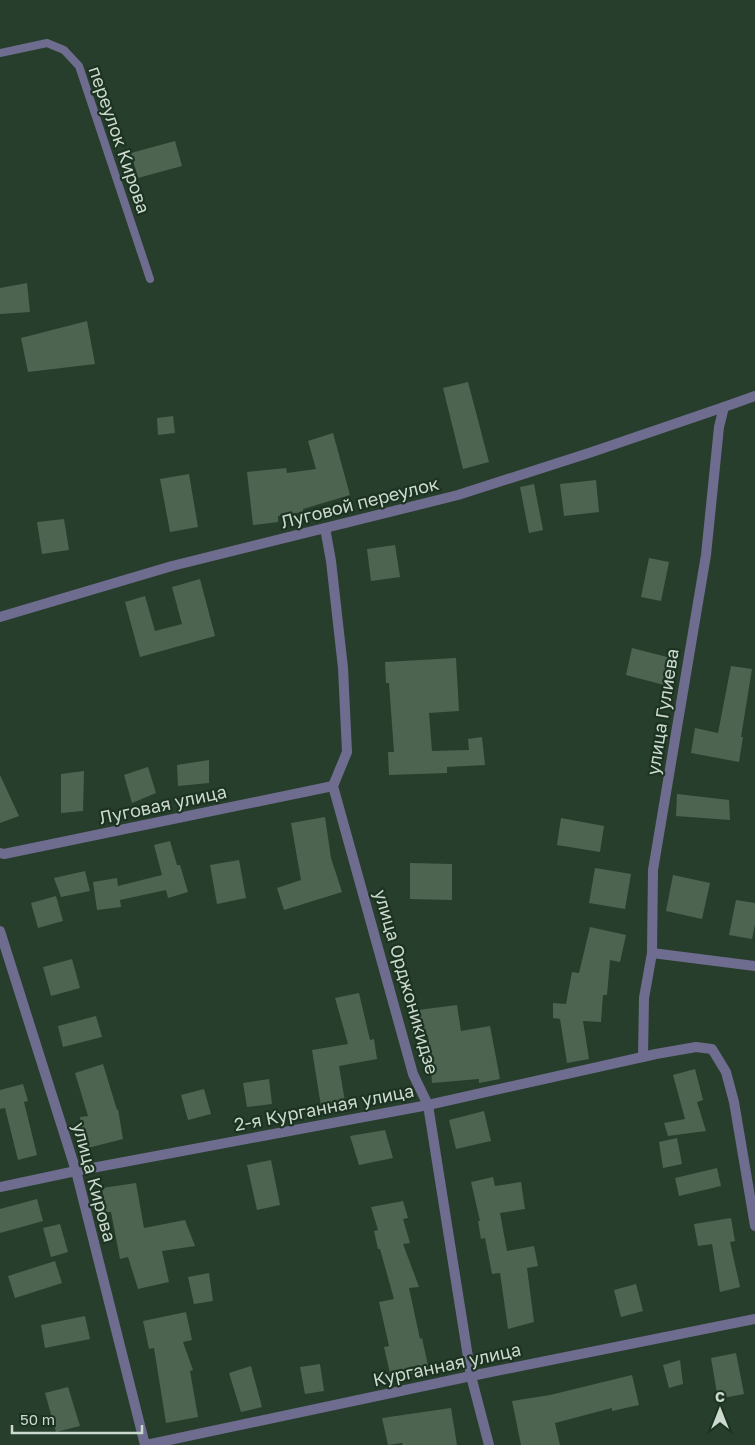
<svg xmlns="http://www.w3.org/2000/svg" width="755" height="1445" viewBox="0 0 755 1445" font-family="'Golos Text',sans-serif">
	<style>
		.building { fill: #4c6450 }
		.lines { fill: none; stroke-linecap: round; stroke-linejoin: round }
		.service { stroke: #6f6d8f; stroke-width: 8 }
		.minor { stroke: #6f6d8f; stroke-width: 10 }
		.tertiary { stroke: #6f6d8f; stroke-width: 10 }
		.labels { text-anchor: middle; stroke-width: 4.5; stroke-linejoin: round; paint-order: stroke }
		.street-label { font-size: 18px; fill: #ccd9ce; stroke: #1d3322 }
	</style>
	<rect width="100%" height="100%" fill="#273e2c"/>
	<!-- building -->
	<g class="building">
		<polygon points="175,141 182,166 138,178 131,153"/>
		<polygon points="27,283 30,312 0,314 0,288"/>
		<polygon points="87,321 95,364 28,372 21,338"/>
		<polygon points="468,382 489,462 463,469 443,388"/>
		<polygon points="173,416 175,433 158,435 157,418"/>
		<polygon points="333,433 350,495 303,509 303,512 278,516 278,522 253,525 247,472 286,468 287,473 316,469 308,441"/>
		<polygon points="189,474 198,527 170,532 160,479"/>
		<polygon points="596,480 599,512 564,516 560,484"/>
		<polygon points="534,484 543,530 529,533 520,487"/>
		<polygon points="64,519 69,550 42,554 37,522"/>
		<polygon points="395,545 400,577 371,581 367,549"/>
		<polygon points="649,558 669,562 661,601 641,597"/>
		<polygon points="200,579 215,636 140,657 125,602 145,596 155,631 182,624 172,587"/>
		<polygon points="632,648 671,658 664,685 626,675"/>
		<polygon points="456,658 459,711 429,713 432,751 469,750 468,739 482,737 485,765 447,767 447,773 389,775 388,752 394,752 389,683 386,683 385,662"/>
		<polygon points="731,666 752,669 741,737 743,737 739,762 691,753 695,728 718,733"/>
		<polygon points="209,760 209,783 178,786 177,765"/>
		<polygon points="148,767 156,793 132,803 124,775"/>
		<polygon points="84,771 83,811 61,813 61,774"/>
		<polygon points="0,775 19,816 0,823"/>
		<polygon points="677,794 729,800 730,820 676,816"/>
		<polygon points="325,817 331,858 342,892 284,910 277,888 301,880 291,823"/>
		<polygon points="561,818 604,826 600,852 557,845"/>
		<polygon points="170,841 177,865 180,865 188,892 168,898 166,890 120,900 121,907 97,910 93,882 117,878 118,886 162,875 154,845"/>
		<polygon points="239,860 246,898 217,904 210,865"/>
		<polygon points="410,863 452,864 452,900 410,899"/>
		<polygon points="595,868 631,874 625,909 589,903"/>
		<polygon points="85,871 90,891 61,897 54,878"/>
		<polygon points="673,875 710,883 702,919 666,911"/>
		<polygon points="56,896 63,921 38,928 31,903"/>
		<polygon points="736,900 755,903 755,924 752,939 729,935"/>
		<polygon points="590,927 626,935 620,962 610,960 607,995 603,995 601,1022 583,1021 589,1059 567,1063 560,1019 553,1018 553,1003 566,1004 572,972 579,973"/>
		<polygon points="72,959 80,988 51,996 43,967"/>
		<polygon points="359,993 370,1040 374,1039 377,1059 339,1066 345,1102 321,1106 312,1050 348,1044 335,998"/>
		<polygon points="457,1005 461,1031 490,1026 500,1079 479,1083 479,1079 432,1083 428,1035 413,1037 410,1011"/>
		<polygon points="96,1016 102,1037 63,1047 58,1026"/>
		<polygon points="103,1064 117,1110 118,1109 123,1139 84,1149 80,1117 88,1116 75,1073"/>
		<polygon points="695,1069 703,1100 697,1102 706,1131 668,1136 664,1123 685,1119 673,1075"/>
		<polygon points="269,1079 272,1104 247,1107 243,1083"/>
		<polygon points="23,1084 28,1101 24,1102 37,1155 18,1160 5,1108 0,1109 0,1090"/>
		<polygon points="204,1089 211,1114 188,1120 181,1095"/>
		<polygon points="484,1111 491,1141 456,1149 449,1120"/>
		<polygon points="385,1130 393,1158 359,1165 350,1136"/>
		<polygon points="677,1138 682,1164 663,1168 659,1142"/>
		<polygon points="271,1160 280,1205 257,1210 247,1165"/>
		<polygon points="717,1168 721,1186 679,1196 675,1178"/>
		<polygon points="493,1177 495,1186 521,1182 525,1209 500,1213 507,1251 534,1246 538,1266 527,1268 534,1322 508,1329 500,1273 492,1274 485,1238 481,1239 478,1221 480,1221 471,1182"/>
		<polygon points="136,1183 144,1228 185,1220 195,1246 162,1251 169,1282 138,1289 128,1257 120,1259 111,1212 106,1212 102,1188"/>
		<polygon points="37,1199 43,1221 0,1233 0,1209"/>
		<polygon points="403,1201 408,1218 403,1219 410,1243 403,1244 419,1287 409,1288 420,1339 422,1338 429,1370 391,1378 384,1347 389,1346 379,1302 394,1299 380,1249 378,1249 374,1231 378,1230 371,1207"/>
		<polygon points="731,1218 735,1241 730,1242 740,1287 720,1292 712,1244 698,1246 694,1224"/>
		<polygon points="60,1224 68,1252 51,1257 43,1228"/>
		<polygon points="55,1261 62,1283 15,1298 8,1276"/>
		<polygon points="209,1273 213,1301 194,1304 188,1277"/>
		<polygon points="636,1284 643,1311 621,1317 614,1290"/>
		<polygon points="186,1312 192,1340 183,1342 193,1370 190,1371 198,1417 166,1423 154,1348 149,1349 143,1321"/>
		<polygon points="85,1316 90,1339 45,1348 41,1325"/>
		<polygon points="736,1353 744,1394 718,1399 711,1358"/>
		<polygon points="680,1360 683,1384 669,1388 663,1365"/>
		<polygon points="320,1364 324,1391 305,1394 300,1367"/>
		<polygon points="251,1366 262,1407 241,1412 229,1373"/>
		<polygon points="632,1375 639,1405 612,1411 612,1408 555,1423 560,1445 521,1445 512,1401 550,1395"/>
		<polygon points="68,1387 80,1426 56,1432 45,1393"/>
		<polygon points="451,1408 457,1445 403,1445 402,1443 388,1445 382,1418"/>
	</g>
	<g class="lines">
		<!-- service -->
		<polyline class="service" points="0,53 47,43 64,50 79,66 150,279"/>
		<!-- minor -->
		<g class="minor">
			<polyline points="325,528 331,561 343,668 347,752 333,786 413,1074 428,1105 471,1376 489,1445"/>
			<polyline points="0,617 172,566 458,495 592,452 724,407"/>
			<polyline points="0,853 4,854 333,786"/>
			<polyline points="652,953 755,966"/>
			<polyline points="643,1057 644,998 652,953 653,870 706,555 719,427 724,407 755,396"/>
			<polyline points="0,1187 76,1171 428,1105 656,1054 696,1047 712,1049 726,1072 734,1102 755,1226"/>
			<polyline points="146,1445 471,1376 755,1319"/>
		</g>
		<!-- tertiary -->
		<polyline class="tertiary" points="0,931 76,1171 145,1445"/>
	</g>
	<g class="labels">
		<!-- street labels -->
		<g class="street-label">
			<text transform="translate(119 140) rotate(71)" y="6">переулок Кирова</text>
			<text transform="translate(360 503) rotate(-14)" y="6">Луговой переулок</text>
			<text transform="translate(663 712) rotate(-81)" y="6">улица Гулиева</text>
			<text transform="translate(163 805) rotate(-12)" y="6">Луговая улица</text>
			<text transform="translate(406 982) rotate(74)" y="6">улица Орджоникидзе</text>
			<text transform="translate(324 1108) rotate(-11)" y="6">2-я Курганная улица</text>
			<text transform="translate(94 1182) rotate(75)" y="6">улица Кирова</text>
			<text transform="translate(447 1365) rotate(-12)" y="6">Курганная улица</text>
		</g>
	</g>
	<!-- north arrow -->
	<g transform="translate(720 1410)" stroke="#1d3322" stroke-width="4" paint-order="stroke">
	<path d="M0-4L9 19L0 12L-9 19Z" fill="#ccd9ce"/>
	<text y="-8" font-size="14" font-weight="bold" text-anchor="middle" fill="#ccd9ce">С</text>
	</g>
	<!-- scale -->
	<path d="M12 1425v8h130v-8" fill="none" stroke="#ccd9ce" stroke-width="2.5"/>
	<text x="20" y="1425" font-size="15" fill="#ccd9ce" stroke="#1d3322" stroke-width="4" paint-order="stroke">50 m</text>
</svg>
